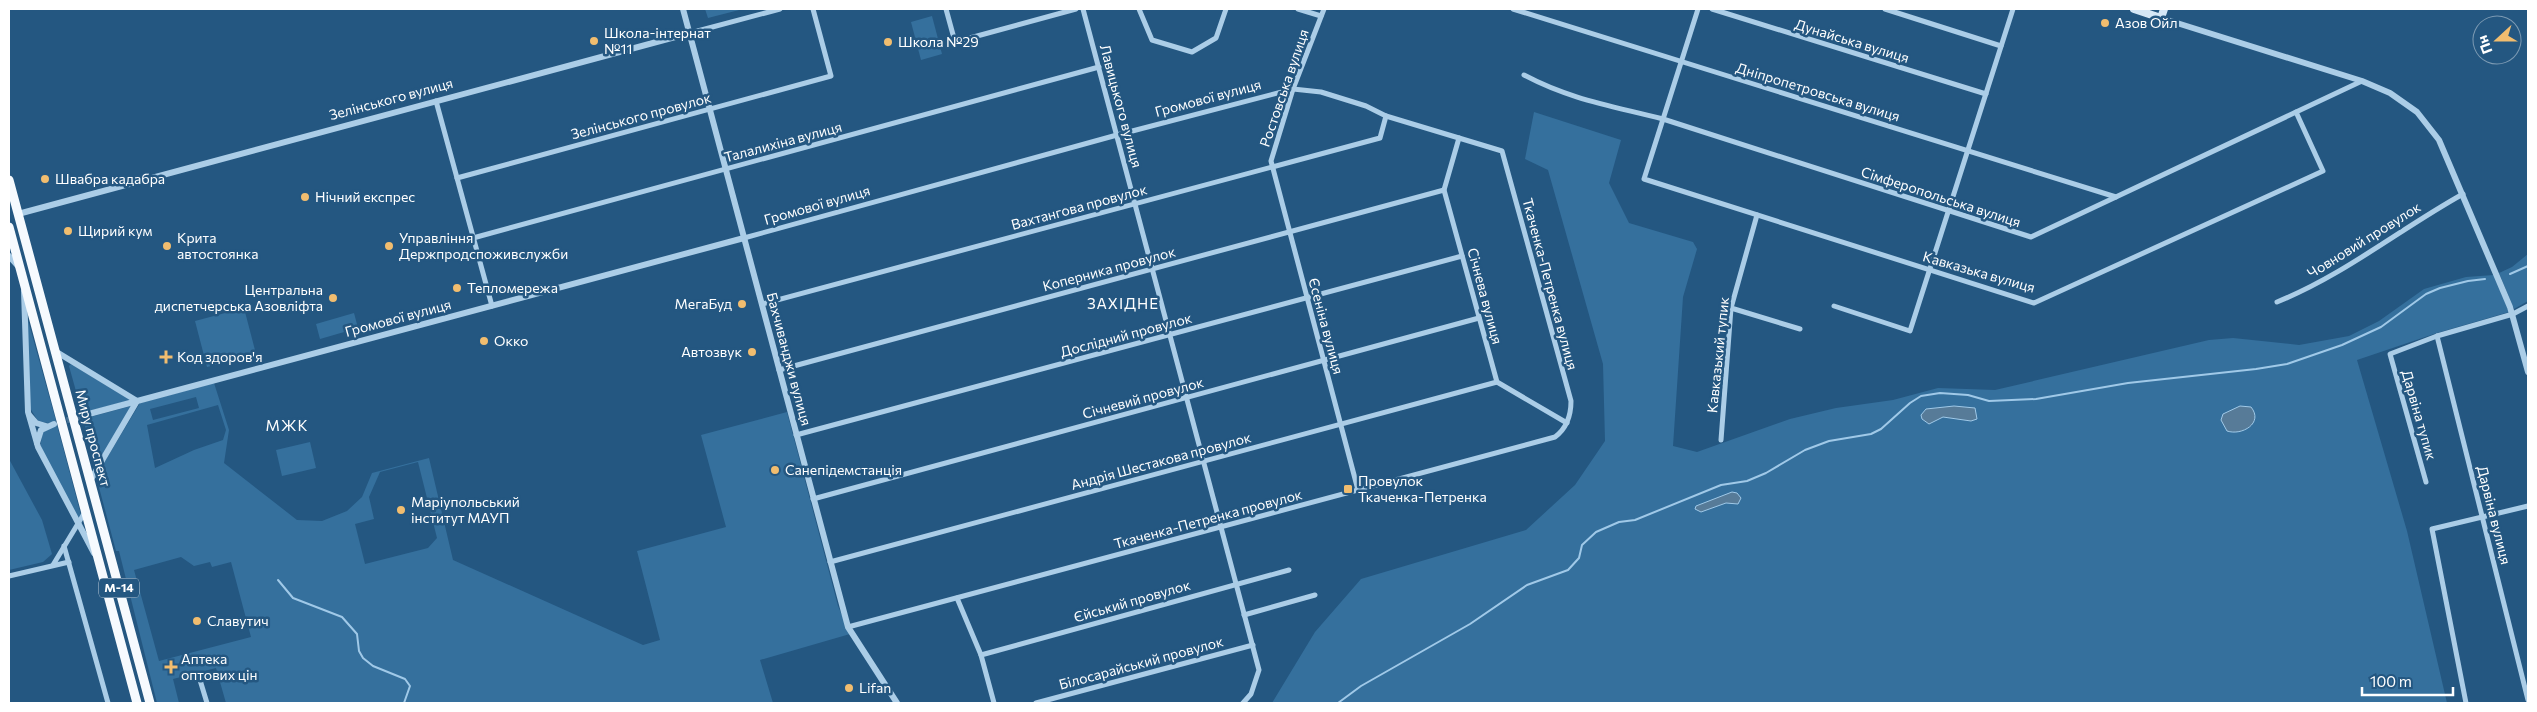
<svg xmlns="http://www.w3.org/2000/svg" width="2537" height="712" viewBox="0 0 2537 712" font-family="Commissioner,sans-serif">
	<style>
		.green { fill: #35709d; fill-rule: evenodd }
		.water { fill: #577b98; stroke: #a0c9e8 }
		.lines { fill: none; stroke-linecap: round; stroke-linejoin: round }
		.stream { stroke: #a0c9e8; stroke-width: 2 }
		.tertiary-tunnel { stroke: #457094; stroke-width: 6; stroke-dasharray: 6 3; stroke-linecap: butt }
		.minor { stroke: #abcde7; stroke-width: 5 }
		.tertiary { stroke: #abcde7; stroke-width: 6 }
		.secondary { stroke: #d5e7f6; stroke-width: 8 }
		.trunk { stroke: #f6fafe; stroke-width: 9 }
		.poi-dot { fill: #f1bd6f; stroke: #245781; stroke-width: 2 }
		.labels { text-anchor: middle; stroke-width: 5; stroke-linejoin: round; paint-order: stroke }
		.shield { fill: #245781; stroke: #bdcdd9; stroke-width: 1 }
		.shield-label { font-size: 12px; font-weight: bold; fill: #fff }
		.poi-label { font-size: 14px; fill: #fff; stroke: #245781; text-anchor: start }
		.street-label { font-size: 14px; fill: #fff; stroke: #245781 }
		.neighbourhood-label { font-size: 15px; letter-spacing: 1px; fill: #fff; stroke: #245781 }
	</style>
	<rect width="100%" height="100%" fill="#245781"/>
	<!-- green -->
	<g class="green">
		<polygon points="705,9 743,9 708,18"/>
		<polygon points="932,16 942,54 921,60 911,22"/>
		<polygon points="1534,112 1621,140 1609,183 1629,223 1693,242 1697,249 1683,297 1673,446 1697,452 1790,419 1836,408 1893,400 1938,388 1995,390 2209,340 2233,338 2299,345 2349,336 2379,321 2424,289 2466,277 2494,275 2509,312 2437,333 2357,360 2407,531 2447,703 1272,703 1315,632 1361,579 1526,530 1575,485 1605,441 1603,364 1548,170 1525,159"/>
		<polygon points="2528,254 2528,301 2514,309 2499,273 2512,267"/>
		<polygon points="244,308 256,354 207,367 195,321"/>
		<polygon points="26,313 56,421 48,423 38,421 30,408"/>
		<polygon points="354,313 358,328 320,339 316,324"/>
		<polygon points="71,364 130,400 82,413 69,366"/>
		<path d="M214,383L229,430L224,463L297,520L322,521L347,511L362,497L372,473L429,458L453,560L643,645L660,640L637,551L726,527L701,435L787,412L838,606L850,634L760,660L773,703H226L216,668L173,679L179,703H157L119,551H116L96,476L140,403ZM196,397L199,408L153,420L150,409ZM218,405L226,430L223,440L194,450L155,468L147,425ZM418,462L437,538L428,548L365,564L355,524L374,519L369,497L380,472ZM181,557L194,566L210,562L212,567L231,562L251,637L159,661L134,570Z"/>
		<polygon points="131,406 98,463 95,461 83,419"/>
		<polygon points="57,425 81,515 78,519 40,447 43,432"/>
		<polygon points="310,442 316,468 282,476 276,450"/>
		<polygon points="9,459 42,520 52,554 43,562 9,570"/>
	</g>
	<!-- water -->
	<g class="water">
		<polygon points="1954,406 1975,408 1977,419 1971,421 1943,417 1929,424 1922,419 1921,415 1926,409"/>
		<path d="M2240,406L2251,407C2264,423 2242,436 2227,431L2221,420L2223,414Z"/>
		<polygon points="1732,492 1737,493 1741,498 1738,504 1726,503 1701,512 1695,509 1696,506"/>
	</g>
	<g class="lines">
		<!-- stream -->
		<g class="stream">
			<polyline points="2510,274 2528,266"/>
			<polyline points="278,580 293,598 342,617 357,634 359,651 363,658 373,666 405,679 410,686 404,703"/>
			<polyline points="1338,703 1361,686 1470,624 1527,585 1568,570 1579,558 1582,545 1596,532 1619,522 1635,520 1721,485 1747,481 1766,473 1805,450 1829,441 1871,434 1881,429 1910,403 1921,396 1940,393 1968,395 1989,401 2036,399 2128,383 2256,369 2287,364 2342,345 2381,327 2426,294 2440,288 2468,281 2485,279"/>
		</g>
		<!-- tertiary-tunnel -->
		<polyline class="tertiary-tunnel" points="58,423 85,415"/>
		<!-- minor -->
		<g class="minor">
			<polyline points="946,9 955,42 1076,9"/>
			<polyline points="1083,9 1259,670 1251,694 1243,703"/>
			<polyline points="1139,9 1152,40 1192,52 1216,38 1226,9"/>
			<polyline points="1298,9 1321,16"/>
			<polyline points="1324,9 1293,89 1271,161 1358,490"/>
			<polyline points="1513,9 2116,197"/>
			<polyline points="1698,9 1644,179 2034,303 2323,171 2296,112"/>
			<polyline points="1712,9 1986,94"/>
			<polyline points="1885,9 2001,46"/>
			<polyline points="690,33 780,9"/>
			<path d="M1524,75C1571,100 1613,106 1663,119L2031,237L2362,81"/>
			<polyline points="436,101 492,306"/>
			<polyline points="1459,138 1444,190 1497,382 1567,423"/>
			<polyline points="457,178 831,76 813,9"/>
			<polyline points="473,238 1099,67"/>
			<path d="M744,238L1117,135L1293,89L1321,92L1366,106L1386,116L1502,151L1571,401C1571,416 1567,428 1555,437L848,627"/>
			<path d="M2277,302C2344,275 2400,229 2463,194"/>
			<polyline points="762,304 1380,138 1386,116"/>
			<polyline points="1834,306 1910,331 2013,9"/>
			<polyline points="1731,308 1800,329"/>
			<polyline points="2437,336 2528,700"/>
			<polyline points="779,370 1444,190"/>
			<polyline points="796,435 1462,256"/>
			<polyline points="1721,440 1731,308 1757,215"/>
			<polyline points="2426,482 2390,354 2437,336 2513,314 2528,306"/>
			<polyline points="813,499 1479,318"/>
			<polyline points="64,546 108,703"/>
			<polyline points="830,562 1497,382"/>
			<polyline points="53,565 85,512"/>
			<polyline points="9,576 69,562"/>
			<polyline points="957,598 981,655 994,703"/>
			<polyline points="1244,615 1315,595"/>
			<polyline points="981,655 1289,570"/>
			<polyline points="200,680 207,703"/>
			<polyline points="1036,703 1253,645"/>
			<polyline points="2466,703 2432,529 2528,506"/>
		</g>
		<!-- tertiary -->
		<g class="tertiary">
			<polyline points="683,9 848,627 897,703"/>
			<polyline points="2161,18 2362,81 2390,93 2417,112 2439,140 2510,307 2528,372"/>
			<polyline points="18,214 690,33"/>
			<polyline points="9,256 18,266"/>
			<polyline points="24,291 28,412 38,447 94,553"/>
			<polyline points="55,351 137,401"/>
			<polyline points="85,415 744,238"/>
			<polyline points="30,416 36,423 46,426"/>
			<polyline points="37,443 41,430 54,424"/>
			<polyline points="90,481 137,401"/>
		</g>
		<!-- secondary -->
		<polyline class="secondary" points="2134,9 2161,18 2164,9"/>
		<!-- trunk -->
		<g class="trunk">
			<polyline points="9,180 150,703"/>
			<polyline points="9,227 137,703"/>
		</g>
	</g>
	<!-- markers -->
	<g class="poi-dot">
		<circle cx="2105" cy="23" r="5"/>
		<circle cx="594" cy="41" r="5"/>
		<circle cx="888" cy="42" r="5"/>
		<circle cx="45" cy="179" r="5"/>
		<circle cx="305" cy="197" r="5"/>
		<circle cx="68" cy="231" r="5"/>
		<circle cx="167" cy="246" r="5"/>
		<circle cx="389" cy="246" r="5"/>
		<circle cx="457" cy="288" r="5"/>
		<circle cx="333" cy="298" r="5"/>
		<circle cx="742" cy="304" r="5"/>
		<circle cx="484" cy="341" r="5"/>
		<circle cx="752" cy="352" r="5"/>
		<path d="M163.5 349.5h5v5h5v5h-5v5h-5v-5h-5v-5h5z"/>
		<circle cx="775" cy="470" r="5"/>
		<rect x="1343" y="484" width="10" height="10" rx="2.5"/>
		<circle cx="401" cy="510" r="5"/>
		<circle cx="197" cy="621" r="5"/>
		<path d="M168.5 659.5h5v5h5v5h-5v5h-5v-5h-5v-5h5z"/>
		<circle cx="849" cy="688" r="5"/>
	</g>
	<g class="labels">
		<!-- shield labels -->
		<rect class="shield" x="99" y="578.5" width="40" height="19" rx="4"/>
		<g class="shield-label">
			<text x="119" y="592">М-14</text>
		</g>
		<!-- poi labels -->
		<g class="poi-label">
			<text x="2115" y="28">Азов Ойл</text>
			<text x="604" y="38">Школа-інтернат<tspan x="604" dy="16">№11</tspan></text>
			<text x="898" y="47">Школа №29</text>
			<text x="55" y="184">Швабра кадабра</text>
			<text x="315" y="202">Нічний експрес</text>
			<text x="78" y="236">Щирий кум</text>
			<text x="177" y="243">Крита<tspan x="177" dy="16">автостоянка</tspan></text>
			<text x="399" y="243">Управління<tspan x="399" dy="16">Держпродспоживслужби</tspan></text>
			<text x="467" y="293">Тепломережа</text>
			<text x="323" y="295" text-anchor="end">Центральна<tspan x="323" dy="16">диспетчерська Азовліфта</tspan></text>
			<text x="732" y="309" text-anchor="end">МегаБуд</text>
			<text x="494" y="346">Окко</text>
			<text x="742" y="357" text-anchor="end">Автозвук</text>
			<text x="177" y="362">Код здоров'я</text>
			<text x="785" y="475">Санепідемстанція</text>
			<text x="1358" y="486">Провулок<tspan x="1358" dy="16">Ткаченка-Петренка</tspan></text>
			<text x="411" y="507">Маріупольський<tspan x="411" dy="16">інститут МАУП</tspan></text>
			<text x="207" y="626">Славутич</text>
			<text x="181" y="664">Аптека<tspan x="181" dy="16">оптових цін</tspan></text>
			<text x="859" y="693">Lifan</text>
		</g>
		<!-- street labels -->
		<g class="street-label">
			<text transform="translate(1852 41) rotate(17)" y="5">Дунайська вулиця</text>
			<text transform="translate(1284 88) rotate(-71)" y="5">Ростовська вулиця</text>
			<text transform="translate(1818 92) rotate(17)" y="5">Дніпропетровська вулиця</text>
			<text transform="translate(1208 98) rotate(-15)" y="5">Громової вулиця</text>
			<text transform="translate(391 99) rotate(-15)" y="5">Зелінського вулиця</text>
			<text transform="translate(1121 106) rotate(75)" y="5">Лавицького вулиця</text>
			<text transform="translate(641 116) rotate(-15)" y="5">Зелінського провулок</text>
			<text transform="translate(783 142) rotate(-15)" y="5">Талалихіна вулиця</text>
			<text transform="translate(1941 197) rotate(18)" y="5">Сімферопольська вулиця</text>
			<text transform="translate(817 205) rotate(-16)" y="5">Громової вулиця</text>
			<text transform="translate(1079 207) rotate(-15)" y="5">Вахтангова провулок</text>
			<text transform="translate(2364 240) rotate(-32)" y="5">Човновий провулок</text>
			<text transform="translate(1109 269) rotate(-15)" y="5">Коперника провулок</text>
			<text transform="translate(1979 272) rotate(16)" y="5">Кавказька вулиця</text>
			<text transform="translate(1550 284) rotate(75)" y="5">Ткаченка-Петренка вулиця</text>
			<text transform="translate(1485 296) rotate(75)" y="5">Січнева вулиця</text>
			<text transform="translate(398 318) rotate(-15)" y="5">Громової вулиця</text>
			<text transform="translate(1326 326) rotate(75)" y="5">Єсеніна вулиця</text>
			<text transform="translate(1126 335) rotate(-15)" y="5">Дослідний провулок</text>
			<text transform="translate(1718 355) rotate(-84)" y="5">Кавказький тупик</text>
			<text transform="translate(789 359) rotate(75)" y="5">Бахчиванджи вулиця</text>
			<text transform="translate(1143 398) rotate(-15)" y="5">Січневий провулок</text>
			<text transform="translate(2419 415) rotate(74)" y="5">Дарвіна тупик</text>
			<text transform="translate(93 438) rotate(75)" y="5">Миру проспект</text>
			<text transform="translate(1161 461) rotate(-15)" y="5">Андрія Шестакова провулок</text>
			<text transform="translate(2494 515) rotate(76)" y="5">Дарвіна вулиця</text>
			<text transform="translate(1208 519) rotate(-15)" y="5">Ткаченка-Петренка провулок</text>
			<text transform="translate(1132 601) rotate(-16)" y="5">Єйський провулок</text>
			<text transform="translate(1141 663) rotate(-15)" y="5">Білосарайський провулок</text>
		</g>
		<!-- neighbourhood labels -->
		<g class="neighbourhood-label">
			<text x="1123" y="309">ЗАХІДНЕ</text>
			<text x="287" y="431">МЖК</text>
		</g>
	</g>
	<!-- border -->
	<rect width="2537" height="712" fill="none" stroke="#ffffff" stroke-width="20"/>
	<!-- north arrow -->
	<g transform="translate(2497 40) rotate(249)"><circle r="24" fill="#245781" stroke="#7c9ab3"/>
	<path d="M0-4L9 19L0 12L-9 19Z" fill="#f1bd6f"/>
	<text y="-8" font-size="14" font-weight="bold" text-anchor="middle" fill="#ffffff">Пн</text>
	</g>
	<!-- scale -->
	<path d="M2362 687v8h91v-8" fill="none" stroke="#ffffff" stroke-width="2.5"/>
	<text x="2370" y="687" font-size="15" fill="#ffffff" stroke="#245781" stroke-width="4" paint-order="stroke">100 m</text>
</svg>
